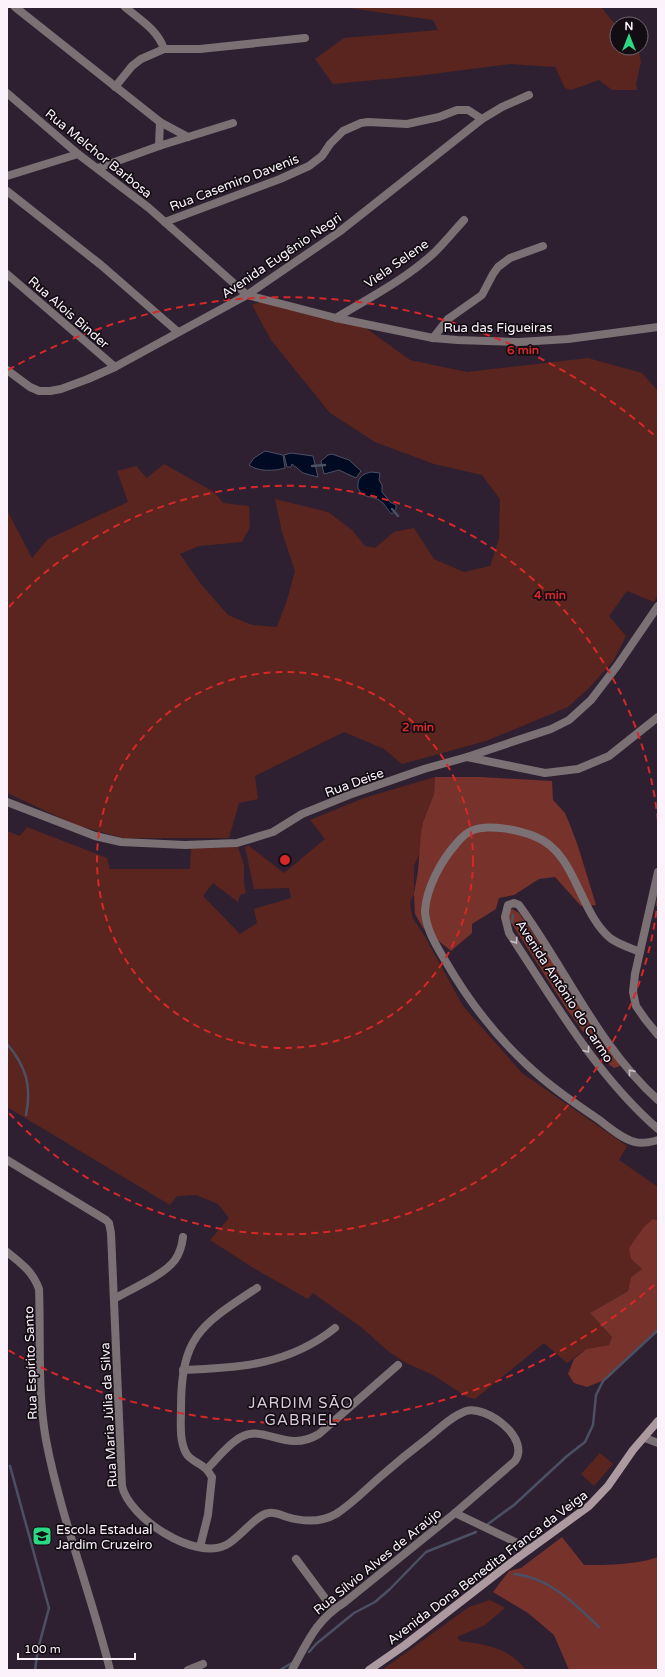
<svg xmlns="http://www.w3.org/2000/svg" width="665" height="1677" viewBox="0 0 665 1677" font-family="'Varela Round',sans-serif">
	<style>
		.green { fill: #5a251f }
		.forest { fill: #76322b }
		.water { fill: #000a23; stroke: #4b5064 }
		.lines { fill: none; stroke-linecap: round; stroke-linejoin: round }
		.stream { stroke: #4b5064; stroke-width: 2.5 }
		.minor { stroke: #7b7073; stroke-width: 8 }
		.tertiary { stroke: #7b7073; stroke-width: 8 }
		.secondary { stroke: #ac9aa0; stroke-width: 8 }
		.oneway { stroke: #c8bec5 }
		.ring { fill: none; stroke: #d62828; stroke-width: 2; stroke-dasharray: 7 5 }
		.labels { text-anchor: middle; stroke-width: 3.5; stroke-linejoin: round; paint-order: stroke }
		.street-label { font-size: 13px; fill: #fbf2fc; stroke: #130d13 }
		.poi-label { font-size: 13px; fill: #fbf2fc; stroke: #130d13; text-anchor: start }
		.quarter-label { font-size: 15px; letter-spacing: 1px; fill: #dccbdf; stroke: #130d13 }
		.centre { fill: #d62828; stroke: #130d13; stroke-width: 2 }
		.ring-label { font-size: 12px; text-anchor: middle; font-weight: bold; fill: #d62828; stroke: #130d13; stroke-width: 3.5; stroke-linejoin: round; paint-order: stroke }
	</style>
	<rect width="100%" height="100%" fill="#2e2030"/>
	<!-- green -->
	<g class="green">
		<polygon points="353,7 601,7 613,22 617,24 617,48 638,48 641,62 636,84 637,90 612,90 599,80 571,90 565,88 555,67 510,64 417,76 333,84 315,59 344,38 438,30 433,20 349,8"/>
		<polygon points="264,300 363,326 410,360 467,372 588,358 642,373 658,391 658,594 654,602 627,591 609,616 626,636 614,660 590,687 568,707 486,741 402,764 384,749 344,732 255,776 258,799 239,803 229,838 123,838 76,825 7,793 7,510 32,558 48,539 128,502 117,471 136,466 147,478 164,464 214,492 223,503 249,506 250,527 242,542 199,546 180,554 200,583 228,615 252,625 277,627 287,600 295,571 282,532 275,499 328,512 352,530 365,546 375,548 394,532 414,528 434,559 464,572 490,566 499,539 500,499 482,475 434,464 375,442 330,413 271,340 252,305"/>
		<polygon points="435,777 434,794 423,822 420,852 414,866 414,894 410,902 412,917 424,935 463,1006 522,1073 627,1146 619,1160 658,1187 658,1219 653,1219 631,1259 642,1269 631,1277 628,1291 590,1313 612,1337 609,1345 586,1349 567,1363 544,1343 475,1399 467,1397 433,1375 406,1363 388,1351 361,1327 313,1293 308,1299 255,1269 210,1240 229,1218 218,1204 196,1195 177,1196 170,1205 7,1107 7,831 20,836 27,827 107,858 110,869 190,869 191,848 238,847 244,865 244,883 246,893 240,895 238,902 213,883 203,896 240,934 257,923 254,909 291,898 289,888 254,889 245,847 249,846 284,873 325,839 310,820 364,798"/>
		<polygon points="600,1453 613,1464 594,1486 581,1474"/>
		<path d="M490,1600L505,1608L485,1625L457,1637L460,1641C488,1645 508,1647 526,1670H382L469,1607Z"/>
	</g>
	<!-- forest -->
	<g class="forest">
		<polygon points="435,777 481,777 552,781 553,800 565,813 570,825 578,846 596,905 581,906 555,877 539,879 514,895 499,898 496,909 472,924 472,933 451,951 423,928 415,914 414,894 418,871 421,834 423,822 434,794"/>
		<polygon points="512,909 519,913 618,1056 620,1066 614,1068 606,1062 568,1011 508,918 506,913"/>
		<polygon points="653,1219 658,1220 658,1330 607,1379 587,1387 574,1383 568,1374 574,1359 586,1349 609,1345 612,1337 590,1313 628,1291 631,1277 642,1269 631,1259 629,1248 644,1227"/>
		<path d="M562,1537L584,1565C610,1565 634,1565 658,1557V1670H569L554,1635L528,1613L493,1592L509,1571L521,1568Z"/>
	</g>
	<!-- water -->
	<g class="water">
		<path d="M265,451L283,455L285,468C275,471 258,472 249,465L254,458Z"/>
		<polygon points="291,453 313,456 318,477 303,473 292,464 291,467 287,467 284,455"/>
		<polygon points="332,454 349,460 361,471 356,478 339,470 324,474 321,461 328,455"/>
		<path d="M371,472L380,473L379,480L382,485V492L390,502L396,505V509L392,514C387,510 385,503 379,500C370,495 363,499 358,488C357,478 362,474 371,472Z"/>
	</g>
	<g class="lines">
		<!-- stream -->
		<g class="stream">
			<polyline points="312,466 325,465"/>
			<polyline points="392,509 398,516"/>
			<polyline points="512,922 513,915"/>
			<path d="M7,1044C26,1066 32,1086 26,1115"/>
			<polyline points="10,1466 49,1608 38,1649 35,1670"/>
			<polyline points="488,1524 514,1505 567,1456 585,1442 593,1425 596,1395 603,1381 658,1330"/>
			<path d="M514,1574C549,1577 575,1604 599,1627"/>
			<polyline points="309,1652 316,1644 354,1613 375,1602 390,1589 426,1552 476,1532"/>
			<polyline points="280,1670 292,1663"/>
		</g>
		<!-- minor -->
		<g class="minor">
			<polyline points="15,7 160,122 188,137"/>
			<path d="M125,7C139,19 158,30 164,49"/>
			<polyline points="115,87 132,66 141,59 164,49 200,49 305,38"/>
			<polyline points="7,93 78,154 149,208 247,295 336,318 433,338 457,340 519,342 568,339 658,327"/>
			<polyline points="159,146 160,122"/>
			<polyline points="98,168 159,146 233,123"/>
			<polyline points="7,176 78,154"/>
			<polyline points="7,191 101,265 178,332"/>
			<polyline points="165,222 280,179 309,166 322,156 330,144 343,131 361,123 368,122 407,124 439,117 457,110 468,110 482,119"/>
			<polyline points="7,274 115,367"/>
			<path d="M336,318C369,298 406,279 435,252C445,242 454,231 464,220"/>
			<polyline points="433,338 448,319 482,295 493,274 498,267 510,258 543,246"/>
			<polyline points="7,370 30,387 39,391 50,391 61,389 88,379 115,367 247,295 339,232 482,119 502,107 529,95"/>
			<polyline points="467,757 551,729 569,720 591,700 617,666 658,606"/>
			<polyline points="658,872 635,974 633,992 636,1006 645,1019 658,1035"/>
			<path d="M640,952C630,948 618,944 610,938C579,912 576,853 536,837C520,830 487,823 471,831C465,834 460,839 456,844C441,861 427,887 425,910C425,928 437,947 446,962C468,1000 494,1034 526,1064C548,1085 573,1102 598,1119C609,1127 622,1139 635,1142C642,1144 651,1142 658,1140"/>
			<path d="M658,1100C598,1046 566,969 519,905L514,903L508,905L505,917L509,933C554,1001 596,1075 658,1129"/>
			<path d="M7,1160L106,1220L109,1223L111,1233L122,1486C129,1518 195,1561 226,1545C240,1538 256,1514 269,1513C275,1512 281,1515 287,1517C304,1522 320,1523 336,1514C352,1504 365,1490 380,1477C396,1463 412,1450 429,1437C440,1428 452,1416 466,1411C486,1405 531,1438 515,1461L455,1513L345,1602C316,1620 308,1641 292,1670"/>
			<path d="M7,1252C21,1263 33,1272 39,1289C41,1339 37,1390 46,1440C61,1518 91,1593 110,1670"/>
			<path d="M114,1299C131,1289 164,1275 175,1260C180,1253 182,1245 183,1237"/>
			<path d="M183,1370C239,1368 289,1365 335,1328"/>
			<polyline points="645,1438 658,1443"/>
			<path d="M207,1469C217,1459 228,1444 241,1437C266,1424 286,1454 319,1434L398,1365"/>
			<polyline points="455,1513 530,1549"/>
			<path d="M200,1547L208,1515L212,1477C210,1475 209,1472 207,1470C201,1463 190,1461 186,1453C179,1440 181,1422 181,1408C181,1336 201,1325 257,1288"/>
			<polyline points="296,1559 333,1609"/>
			<polyline points="188,1670 203,1664"/>
		</g>
		<!-- tertiary -->
		<polyline class="tertiary" points="7,802 95,836 121,842 185,845 237,843 273,832 302,814 349,795 424,769 467,757 545,773 578,769 609,756 658,717"/>
		<!-- secondary -->
		<polyline class="secondary" points="369,1670 405,1645 512,1562 589,1506 608,1486 633,1450 658,1421"/>
	</g>
	<!-- one-way arrows -->
	<defs><path id="oneway-chevron" d="M-2-3.5L2.5 0L-2 3.5" fill="none" stroke-width="1.6" stroke-linecap="round" stroke-linejoin="round"/></defs>
	<g class="oneway">
		<use href="#oneway-chevron" transform="translate(515 941) rotate(57)"/>
		<use href="#oneway-chevron" transform="translate(587 1050) rotate(53)"/>
		<use href="#oneway-chevron" transform="translate(631 1072) rotate(-129)"/>
	</g>
	<!-- distance rings -->
	<g class="ring">
		<circle cx="285" cy="860" r="188"/>
		<path d="M658 899A375 375 0 0 1 9 1113M9 607A375 375 0 0 1 658 821"/>
		<path d="M654 1285A563 563 0 0 1 8 1350M8 370A563 563 0 0 1 654 435"/>
	</g>
	<!-- icons -->
	<defs>
		<g id="school-square" transform="scale(1)"><rect x="-9" y="-9" width="18" height="18" rx="4" fill="#2dd884" stroke="#130d13"/><path d="M0-5L7-2L0 1L-7-2ZM-4 1L0 2.5L4 1V4Q0 6-4 4Z" fill="#111"/></g>
	</defs>
	<g fill-rule="evenodd">
		<use href="#school-square" x="42" y="1536"/>
	</g>
	<g class="labels">
		<!-- street labels -->
		<g class="street-label">
			<text transform="translate(99 153) rotate(39)" y="5">Rua Melchor Barbosa</text>
			<text transform="translate(234 182) rotate(-21)" y="5">Rua Casemiro Davenis</text>
			<text transform="translate(281 255) rotate(-34)" y="5">Avenida Eugênio Negri</text>
			<text transform="translate(396 263) rotate(-35)" y="5">Viela Selene</text>
			<text transform="translate(69 312) rotate(41)" y="5">Rua Alois Binder</text>
			<text x="498" y="332">Rua das Figueiras</text>
			<text transform="translate(354 782) rotate(-20)" y="5">Rua Deise</text>
			<text transform="translate(565 991) rotate(57)" y="5">Avenida Antônio do Carmo</text>
			<text transform="translate(30 1363) rotate(-92)" y="5">Rua Espírito Santo</text>
			<text transform="translate(108 1415) rotate(-93)" y="5">Rua Maria Júlia da Silva</text>
			<text transform="translate(377 1561) rotate(-39)" y="5">Rua Sílvio Alves de Araújo</text>
			<text transform="translate(487 1567) rotate(-37)" y="5">Avenida Dona Benedita Franca da Veiga</text>
		</g>
		<!-- poi labels -->
		<g class="poi-label">
			<text x="56" y="1534">Escola Estadual<tspan x="56" dy="15">Jardim Cruzeiro</tspan></text>
		</g>
		<!-- quarter labels -->
		<g class="quarter-label">
			<text x="301" y="1408">JARDIM SÃO<tspan x="301" dy="17">GABRIEL</tspan></text>
		</g>
	</g>
	<circle cx="285" cy="860" r="6" class="centre"/>
	<g class="ring-label">
		<text x="523" y="354">6 min</text>
		<text x="550" y="599">4 min</text>
		<text x="418" y="731">2 min</text>
	</g>
	<!-- border -->
	<rect width="665" height="1677" fill="none" stroke="#fbf2fc" stroke-width="16"/>
	<!-- north arrow -->
	<g transform="translate(629 36)"><circle r="19" fill="#130d13" stroke="#706970"/>
	<path d="M0-3L7 15L0 10L-7 15Z" fill="#2dd884"/>
	<text y="-6" font-size="11" font-weight="bold" text-anchor="middle" fill="#fbf2fc">N</text>
	</g>
	<!-- scale -->
	<path d="M18 1653v6h117v-6" fill="none" stroke="#fbf2fc" stroke-width="2"/>
	<text x="24" y="1653" font-size="12" fill="#fbf2fc" stroke="#130d13" stroke-width="3" paint-order="stroke">100 m</text>
</svg>
